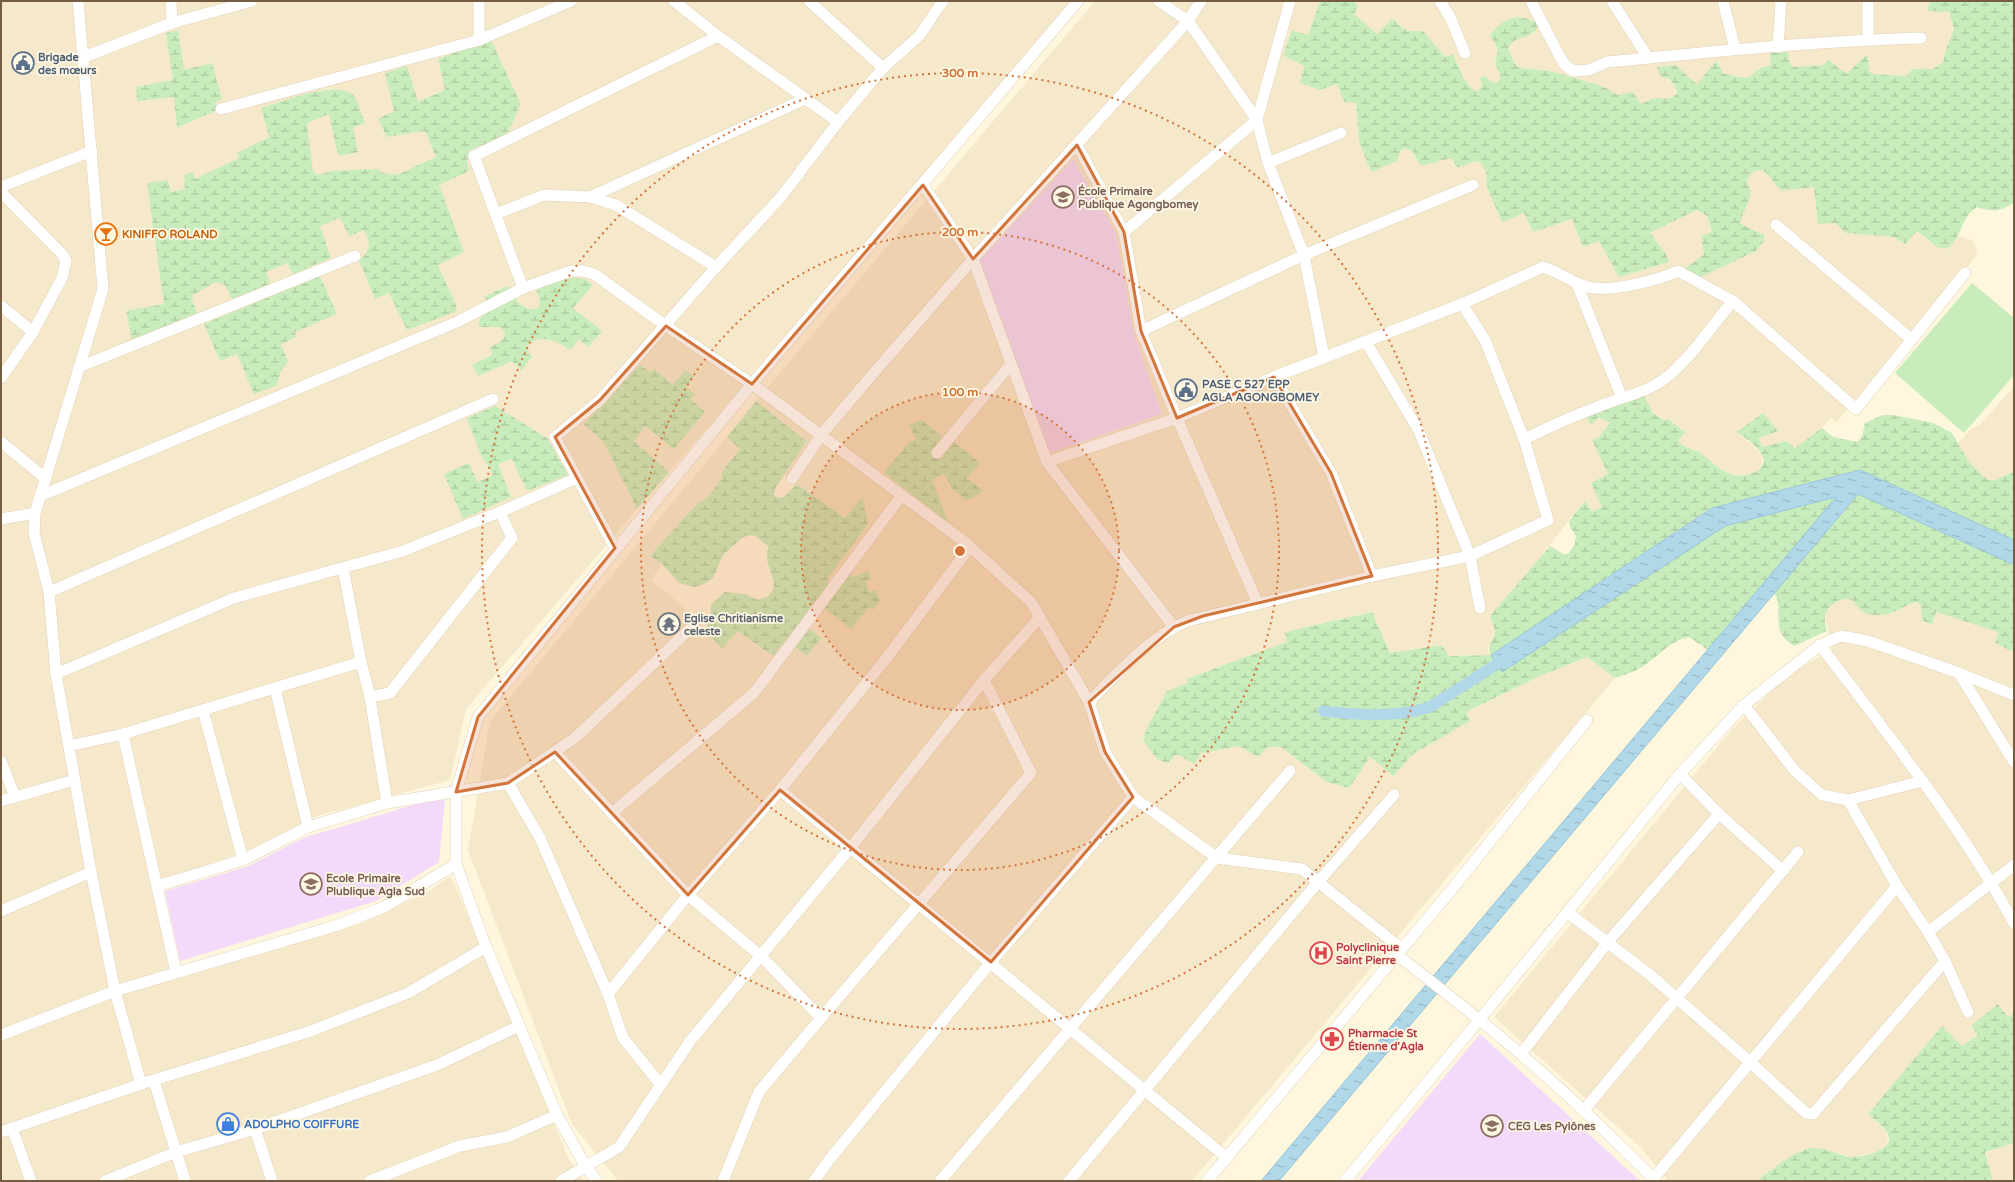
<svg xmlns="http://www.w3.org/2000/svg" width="2015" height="1182" viewBox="0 0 2015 1182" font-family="'Varela Round',sans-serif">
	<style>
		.residential { fill: #f6e9cb }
		.education { fill: #f3dafa }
		.grass { fill: #c8ecbb }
		.wetland { fill: url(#wetland-marsh) }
		.water { fill: url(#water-ripples); stroke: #96c6da }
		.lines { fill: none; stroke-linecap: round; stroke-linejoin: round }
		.canal { stroke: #b1d8e8; stroke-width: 11 }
		.minor-casing { stroke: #e2d2b9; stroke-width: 12 }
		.minor { stroke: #fff; stroke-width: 11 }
		.marked { fill: #d3753b; fill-opacity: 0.2; stroke: #d3753b; stroke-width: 3; stroke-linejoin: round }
		.ring { fill: none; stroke: #d3753b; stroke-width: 2; stroke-dasharray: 2 4 }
		.labels { text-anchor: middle; stroke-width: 3.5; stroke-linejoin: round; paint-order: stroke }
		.service-label { font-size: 11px; font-weight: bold; fill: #4e5e75; stroke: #fff9e5; text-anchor: start }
		.education-label { font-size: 11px; font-weight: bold; fill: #785e54; stroke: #fff9e5; text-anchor: start }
		.food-label { font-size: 11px; font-weight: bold; fill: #c56008; stroke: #fff9e5; text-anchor: start }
		.worship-label { font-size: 11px; font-weight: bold; fill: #5b616d; stroke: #fff9e5; text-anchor: start }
		.health-label { font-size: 11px; font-weight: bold; fill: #be3a42; stroke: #fff9e5; text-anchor: start }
		.shop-label { font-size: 11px; font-weight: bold; fill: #366cbe; stroke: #fff9e5; text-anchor: start }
		.centre { fill: #d3753b; stroke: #fff9e5; stroke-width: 2 }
		.ring-label { font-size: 12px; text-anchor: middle; font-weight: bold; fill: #d3753b; stroke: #fff9e5; stroke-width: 3.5; stroke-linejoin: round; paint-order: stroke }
	</style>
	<defs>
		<pattern id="wetland-marsh" width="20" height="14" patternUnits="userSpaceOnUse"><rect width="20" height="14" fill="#c8ecbb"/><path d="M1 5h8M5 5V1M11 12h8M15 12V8" fill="none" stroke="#a7c29a"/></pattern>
		<pattern id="water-ripples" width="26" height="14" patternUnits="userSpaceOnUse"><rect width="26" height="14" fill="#b1d8e8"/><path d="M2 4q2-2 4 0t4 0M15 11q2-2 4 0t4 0" fill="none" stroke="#95b2be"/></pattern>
	</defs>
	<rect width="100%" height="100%" fill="#fef6dd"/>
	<!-- residential -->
	<g class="residential">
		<polygon points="1,1 1079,1 669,472 466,709 450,780 317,816 249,850 151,884 174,980 360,924 426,893 451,876 569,1160 584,1181 1,1181"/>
		<polygon points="1095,1 1320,1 1308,35 1304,66 1320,90 1338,84 1356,103 1359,141 1400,152 1404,148 1412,151 1421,166 1451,158 1458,168 1474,161 1482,163 1486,171 1486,178 1524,213 1533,232 1572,218 1583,247 1599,241 1669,262 1666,254 1650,234 1697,210 1707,216 1712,231 1698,278 1756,251 1757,230 1750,229 1740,222 1750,190 1747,181 1749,176 1755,171 1761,170 1770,177 1781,191 1814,187 1831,223 1835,223 1846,233 1894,237 1905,244 1916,231 1937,247 1946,249 1959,236 1971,240 1975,245 1977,255 1836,423 1831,418 1822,428 1795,448 1786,441 1762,448 1759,438 1737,432 1754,446 1762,455 1762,464 1758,471 1750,475 1733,476 1726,473 1697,451 1683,446 1678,441 1685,432 1668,419 1665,421 1653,413 1643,394 1599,417 1610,423 1599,437 1592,440 1608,474 1602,507 1592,512 1585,501 1572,516 1521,582 1490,616 1495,629 1489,645 1488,650 1491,655 1449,656 1442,645 1390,653 1372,612 1285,632 1287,642 1186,679 1188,683 1177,754 1201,753 1239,746 1258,757 1268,747 1281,747 1290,752 1370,757 1393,775 1413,754 1470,721 1466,712 1542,675 1587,657 1615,678 1192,1181 618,1181 572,1124 468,850 490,721 727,437 740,449 723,470 721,479 709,496 695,506 650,556 662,564 651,580 673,598 705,629 722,649 738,631 773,656 786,640 807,656 807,628 823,607 869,592 866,581 854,577 834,585 828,583 828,578 862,497 845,518 784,474 806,441 756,401"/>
		<polygon points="1353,1 1930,1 1928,11 1949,12 1954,30 1940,66 1933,69 1912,69 1907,76 1873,74 1869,71 1868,57 1864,57 1847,75 1828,60 1824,65 1793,67 1789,61 1770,54 1771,65 1760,68 1747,78 1733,75 1697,84 1675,65 1666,78 1676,87 1675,95 1668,99 1655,98 1640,105 1624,95 1618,95 1602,86 1550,71 1520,68 1515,64 1508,49 1510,43 1515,39 1528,36 1535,33 1530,20 1519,17 1495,41 1498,49 1495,64 1500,74 1500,79 1497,83 1493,83 1485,76 1481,88 1478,91 1474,91 1468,86 1453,54 1445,57 1423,32 1377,34 1354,14 1358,6"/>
		<polygon points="2014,386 2014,473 2013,472 1994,480 1989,480 1976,470 1969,462 1958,443 1971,429 1980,425"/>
		<polygon points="1847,598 1853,600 1863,612 1871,614 1891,614 1902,606 1917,602 1921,605 1922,620 1932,625 1936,612 1998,632 1995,643 2014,652 2014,1001 2012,1002 2014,1013 2008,1017 1999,1005 1971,1027 1978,1035 1962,1046 1942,1027 1868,1114 1886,1131 1888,1138 1886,1146 1882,1151 1853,1157 1822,1149 1801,1151 1757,1181 1669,1181 1639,1146 1494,1017 1732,729 1789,674 1832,650 1825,615 1828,609 1841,599"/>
		<polygon points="2014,1143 2014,1181 1993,1181 1985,1152"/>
	</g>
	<!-- education -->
	<g class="education">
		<polygon points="1073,159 1116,233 1134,334 1162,414 1050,453 980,260"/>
		<polygon points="440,797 445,799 439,862 376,901 180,961 165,891 246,867 303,838"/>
		<polygon points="1480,1034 1605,1149 1640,1181 1358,1181"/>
	</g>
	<!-- grass -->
	<polygon class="grass" points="1972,283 2014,318 2014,375 1964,433 1895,373"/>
	<!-- wetland -->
	<g class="wetland">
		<path d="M1320,1H1353L1358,6L1354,14L1377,34L1392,19L1407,31H1423L1445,57L1453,54C1458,64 1466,90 1478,91C1482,87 1483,85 1480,79L1482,76H1485L1493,83H1497L1500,79V74L1495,64L1498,49L1490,35C1504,18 1515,13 1536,22L1538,27C1531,41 1513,34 1508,49L1515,64L1520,68L1550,71L1602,86L1618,95L1633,92L1641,104C1646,102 1651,99 1657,98C1665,98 1673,101 1677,92C1675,83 1669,78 1660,76L1657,67L1675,65L1697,84L1716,61L1724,74L1747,78L1760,68L1771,65L1770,53L1788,52L1789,61L1793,67L1824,65L1828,60L1847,74L1864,57L1868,56L1869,71L1873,74L1907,76L1912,69H1933L1943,62L1946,49L1954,30L1949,12L1927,11L1930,1H2014V202C2001,212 1992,212 1977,207C1959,218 1964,237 1946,249L1937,247L1917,231L1905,244L1894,237L1846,233L1835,223L1818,224L1814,187L1781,191L1766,173L1761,170L1755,171L1749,176L1747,181L1751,194L1740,222L1743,225L1764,235V241L1756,251L1699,278L1685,269L1704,254L1701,237L1712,231L1707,216L1697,210L1650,233L1666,254L1669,262L1619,277L1599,241L1583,247L1572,219L1533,232L1524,213L1502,222L1487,187L1486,171L1481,163L1474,161L1458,168L1451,158L1421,166L1412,151L1404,148L1400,152L1397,161L1371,172L1359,141L1356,103L1344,102L1337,84L1320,90L1300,83L1304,66L1283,55L1292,30L1308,35Z"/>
		<polygon points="178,30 184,70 212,63 222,99 216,102 217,110 177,128 174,97 137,101 136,87 173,80 166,33"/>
		<path d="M491,40L521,105C515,113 514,123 508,131C499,144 481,143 469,151L467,161L469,171L439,185L464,252L438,265L457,308L455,312L407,330L389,293L375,299L359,261C371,250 371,244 364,230L349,236L340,218L320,226L331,258L293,274L287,263L266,272L270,284L232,299L225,285L216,282L193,295L192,299L197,314L132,340L126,311L164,304L147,183L168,180L171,192L185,189L184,175L193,172L195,179L239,158L237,153L269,137L261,108C279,103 340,78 354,96C359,102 361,115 365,122L353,128L358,152L340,156L337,151L329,114L307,123L313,171L317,175L333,171L378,169C383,175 392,175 399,174L436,157L425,131L387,137L378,119L394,111L385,73L407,66L418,102L445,90L438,59Z"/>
		<polygon points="320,276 337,314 295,332 296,337 281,344 288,362 282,369 276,386 254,394 237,354 220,361 204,324"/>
		<path d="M578,278L585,279L593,285L573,308L602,331L588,347L579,339L570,350C558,341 541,333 528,345L527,350L532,357L521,370L512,361L478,376L472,365L492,355L490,347C498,343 504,342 505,332L500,327H480L478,323C484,312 489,310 485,296L508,286C514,298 524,315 539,307C542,298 534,291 536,283Z"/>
		<polygon points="640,365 650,372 654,369 673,385 685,370 694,377 686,387 695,394 691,399 705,412 674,449 645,426 634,441 669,472 637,509 604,443 584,424"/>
		<path d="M1643,394L1653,413L1665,421L1668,419L1685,432L1678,441C1684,447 1689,448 1697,451C1709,457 1719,472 1733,475C1744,478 1770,471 1762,455C1757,445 1745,438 1737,432L1763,413L1778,431L1759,438L1762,447L1786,441L1795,448L1822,428L1833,437L1857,442L1862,437L1865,423L1883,415H1894L1933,423L1952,433L1969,462L1983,476L1989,480H1995L2013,472L2014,540L1860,470L1711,508L1491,655L1502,671L1725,526L1837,497L1708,650L1689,637C1669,641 1658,657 1642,667C1633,672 1625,675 1615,678L1587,657L1542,675L1466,712L1470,721L1413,754L1393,776L1370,757L1349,788L1327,782L1281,747H1268L1258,757L1239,746L1201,753L1194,764L1177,754L1168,763L1157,759L1143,740L1146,730L1167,691L1188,683L1186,679L1287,642L1285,632L1372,612L1390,653L1442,645L1449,656L1491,655C1486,645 1494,640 1495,630L1490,616L1550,546L1563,554H1568L1575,544L1576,536L1570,527L1569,521L1585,501L1592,512L1602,507L1591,483L1608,474L1592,440L1599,437L1610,423L1599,417L1591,425L1585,415Z"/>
		<polygon points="756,401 806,441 775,489 774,495 778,498 784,497 797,484 845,518 862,497 868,524 828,578 828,583 834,585 850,573 854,577 868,571 871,579 866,581 869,592 876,590 880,601 873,610 869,607 851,629 823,607 808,628 821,638 807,656 786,640 773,656 738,631 722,649 705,629 710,621 711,605 725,592 745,594 758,600 768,596 773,590 774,583 767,560 768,546 755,536 750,535 743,537 723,555 713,578 704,584 695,587 679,583 662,564 650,556 695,506 709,496 721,479 723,470 740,449 727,437"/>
		<polygon points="495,406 548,439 568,475 527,491 512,459 498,464 511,497 463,519 444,474 469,463 478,482 493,475 481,455 467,418"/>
		<polygon points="922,420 942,437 930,453 941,459 954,442 980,463 967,478 983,491 967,501 953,490 944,474 932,480 948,522 884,473 908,443 916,439 909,425"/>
		<path d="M1858,494L2014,565V652L1995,643L1998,632L1936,612L1932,625L1922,620L1921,605L1917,602C1905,604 1895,614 1883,615C1877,615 1870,615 1865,613C1858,610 1856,601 1849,599C1840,597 1827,607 1825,615C1824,620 1826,626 1827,631L1794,646C1790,643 1785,639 1782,635C1774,621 1783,605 1774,593Z"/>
		<path d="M1998,1004L2008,1017L2014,1013V1143L1985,1152L1993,1181H1757C1770,1171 1795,1150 1812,1148C1826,1147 1839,1156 1853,1157C1866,1157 1899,1149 1886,1131C1881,1124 1873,1119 1868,1114L1942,1026L1962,1046L1978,1035L1971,1026Z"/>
	</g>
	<!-- water -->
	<polygon class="water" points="1860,470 2014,540 2014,565 1858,494 1279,1181 1261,1181 1836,497 1725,526 1502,672 1491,655 1712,508"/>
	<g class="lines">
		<!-- canal -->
		<path class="canal" d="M1323,711C1357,715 1397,718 1430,707L1508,657"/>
		<!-- minor casing -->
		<g class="minor-casing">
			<g id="minor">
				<polyline points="78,1 103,289 35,513 34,533 49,592 56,674 91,872 115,991 141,1084"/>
				<polyline points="171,1 172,23"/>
				<polyline points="674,1 718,36 838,122"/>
				<polyline points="809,1 883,68"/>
				<polyline points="1290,1 1257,120 1268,163 1304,255 1324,357"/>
				<polyline points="1440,1 1450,17 1465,53"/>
				<path d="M1531,1L1560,57L1565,65L1573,71L1589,70L1607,62C1711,52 1816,41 1921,38"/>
				<polyline points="1612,1 1648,58"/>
				<polyline points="1723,1 1735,49"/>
				<polyline points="1868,1 1868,40"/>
				<polyline points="479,40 479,1"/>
				<polyline points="1778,47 1781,1"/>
				<polyline points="84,57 172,23 252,1"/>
				<polyline points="221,109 479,40 571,1"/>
				<polyline points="1077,145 1124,232 1141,331 1177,418 1258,604"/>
				<polyline points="1268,163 1341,133"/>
				<polyline points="923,185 973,259 1047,462 1174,627"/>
				<polyline points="1,187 92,151"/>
				<polyline points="1,192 62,254 66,261 62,278 33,332 1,378"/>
				<polyline points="590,197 805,99"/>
				<polyline points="496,214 544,195 590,197 616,205 716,267"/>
				<polyline points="1776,225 1911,339"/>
				<polyline points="1124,232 1257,120 1188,21 1159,1"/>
				<polyline points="1577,284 1622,398"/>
				<polyline points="523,288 474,156 718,36"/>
				<polyline points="1,306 33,332"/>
				<polyline points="1141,331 1304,255 1473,185"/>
				<polyline points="1366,342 1419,431 1470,556 1480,608"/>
				<polyline points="79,367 355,256"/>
				<polyline points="1274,377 1331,473 1372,576"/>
				<path d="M1524,439C1551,426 1578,414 1605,404C1626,396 1650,391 1667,377C1693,356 1711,326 1733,301"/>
				<polyline points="1,442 45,478"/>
				<polyline points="937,453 1011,364"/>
				<path d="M1047,462L1177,418L1274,377L1462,304L1543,267C1559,272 1572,283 1588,287C1609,293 1659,280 1678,271L1733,301L1856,409L1965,273"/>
				<polyline points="792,479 821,435 871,376 973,259 1188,21 1201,1"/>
				<polyline points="40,496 457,322 523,288 571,271 583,271 594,274 666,326 752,384 966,543 1031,602 1089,702 1105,752 1133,797 1217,858 1302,869 1402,949"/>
				<polyline points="1,519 35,513"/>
				<polyline points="615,548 555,437 600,400 716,267 781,197 838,122 883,68 919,36 943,1"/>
				<polyline points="343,568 361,662 370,697 387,803"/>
				<polyline points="49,592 493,399"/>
				<path d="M1820,645C1888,735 1960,824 2014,923"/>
				<polyline points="1959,673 2014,762"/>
				<polyline points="56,674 234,598 403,551 500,512 577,478"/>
				<polyline points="275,688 308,827"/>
				<polyline points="370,697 390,693 512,538 500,512"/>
				<path d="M1089,702C1118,673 1148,638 1187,621L1372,576L1470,556L1548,520L1524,439L1485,340L1462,304"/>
				<polyline points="1744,705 1795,771 1822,795 1848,800 1923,781"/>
				<polyline points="203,710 243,860"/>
				<polyline points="123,734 176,972"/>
				<polyline points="69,746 123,734 361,662"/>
				<polyline points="555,752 688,895 762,957 821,1018"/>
				<polyline points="1,761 15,797"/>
				<polyline points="1680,774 1719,814 1783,871"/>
				<polyline points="508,783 575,738 693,626"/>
				<polyline points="780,790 1227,1158"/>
				<polyline points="1848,800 1897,886 1928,932 1945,961 1968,1012"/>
				<polyline points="1,801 75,780"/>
				<polyline points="612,813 754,693 902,495"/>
				<polyline points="157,886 243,860 308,827 387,803 508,783 540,838 608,994 623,1038 661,1085"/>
				<polyline points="1,911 91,872"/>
				<polyline points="1567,912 1649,974 1750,1062 1806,1113 1813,1114 1945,961"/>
				<polyline points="1928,932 2014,865"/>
				<path d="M1397,955C1471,1012 1544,1070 1610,1136C1625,1151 1641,1165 1655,1181"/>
				<polyline points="608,994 688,895 780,790 885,660 970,547"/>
				<polyline points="1,1035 115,991 335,926 384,907 456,864"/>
				<polyline points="1521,1054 1607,943 1719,814"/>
				<polyline points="154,1081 185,1181"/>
				<polyline points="1584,1110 1798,852"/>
				<polyline points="12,1128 31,1181"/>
				<polyline points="255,1129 272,1181"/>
				<polyline points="1,1132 141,1084 311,1031 408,993 486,947"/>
				<polyline points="1653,1179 1897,886"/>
				<polyline points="105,1181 176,1152 255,1129 437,1065 519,1026"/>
				<polyline points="370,1181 460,1146 507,1137 557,1115"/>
				<polyline points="561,1181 619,1147 691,1040 851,847 984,680 1040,617"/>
				<polyline points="597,1181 586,1167 557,1115 486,947 456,864 456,792 478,717 752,384 1078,1"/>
				<polyline points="723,1181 759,1092 821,1018 1031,773 984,680"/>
				<polyline points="814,1181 829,1160 991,962 1133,797"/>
				<polyline points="940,1181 1290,771"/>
				<polyline points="1069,1181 1319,881 1394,795"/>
				<polyline points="1207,1181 1453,888 1587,720"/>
				<polyline points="1345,1181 1480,1019 1680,774 1744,705 1820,645 1841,636 1868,641 1959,673 2014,695"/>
			</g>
		</g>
		<!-- minor -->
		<use href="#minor" class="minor"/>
	</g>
	<!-- marked area -->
	<path class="marked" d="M1077,145L1124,232L1141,331L1177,418L1274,377L1331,473L1372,576L1203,616L1174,627L1089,702L1105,752L1133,797L991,962L780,790L688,895L555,752L508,783L456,792L478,717L615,548L555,437L600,400L666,326L752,384L923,185L973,259Z"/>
	<!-- distance rings -->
	<circle cx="960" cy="551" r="159" fill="#d3753b" fill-opacity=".12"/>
	<g class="ring">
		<circle cx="960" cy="551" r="159"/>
		<circle cx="960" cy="551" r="319"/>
		<circle cx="960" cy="551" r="478"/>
	</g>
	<!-- icons -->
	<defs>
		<g id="civic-ring" transform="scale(1.15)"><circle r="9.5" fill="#fff9e5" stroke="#5c6f8a" stroke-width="1.5"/><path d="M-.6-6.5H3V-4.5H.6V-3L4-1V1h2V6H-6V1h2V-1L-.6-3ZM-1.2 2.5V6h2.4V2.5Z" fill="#5c6f8a"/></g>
		<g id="school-ring" transform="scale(1.15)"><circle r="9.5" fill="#fff9e5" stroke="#8d6e63" stroke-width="1.5"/><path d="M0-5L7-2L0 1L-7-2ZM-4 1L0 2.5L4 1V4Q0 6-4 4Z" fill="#8d6e63"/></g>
		<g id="bar-ring" transform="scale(1.15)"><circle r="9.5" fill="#fff9e5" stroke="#e8710a" stroke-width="1.5"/><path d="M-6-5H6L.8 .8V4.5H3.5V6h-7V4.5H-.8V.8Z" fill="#e8710a"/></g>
		<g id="temple-ring" transform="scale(1.15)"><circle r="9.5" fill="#fff9e5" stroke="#6b7280" stroke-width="1.5"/><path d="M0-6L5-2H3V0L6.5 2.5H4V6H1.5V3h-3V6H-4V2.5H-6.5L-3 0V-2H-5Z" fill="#6b7280"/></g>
		<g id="hospital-ring" transform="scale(1.15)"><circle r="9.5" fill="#fff9e5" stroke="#e0444e" stroke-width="1.5"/><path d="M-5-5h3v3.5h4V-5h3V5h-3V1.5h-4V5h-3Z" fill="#e0444e"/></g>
		<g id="pharmacy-ring" transform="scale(1.15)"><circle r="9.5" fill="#fff9e5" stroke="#e0444e" stroke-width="1.5"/><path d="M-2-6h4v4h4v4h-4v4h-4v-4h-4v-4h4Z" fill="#e0444e"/></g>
		<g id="shop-ring" transform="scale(1.15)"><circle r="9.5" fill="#fff9e5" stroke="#3f7fe0" stroke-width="1.5"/><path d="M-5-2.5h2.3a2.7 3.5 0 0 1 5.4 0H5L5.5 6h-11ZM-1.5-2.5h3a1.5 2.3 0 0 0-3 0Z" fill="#3f7fe0"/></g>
		<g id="university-ring" transform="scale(1.15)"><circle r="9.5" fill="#fff9e5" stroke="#8d6e63" stroke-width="1.5"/><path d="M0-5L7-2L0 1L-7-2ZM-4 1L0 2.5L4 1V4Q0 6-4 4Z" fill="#8d6e63"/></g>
	</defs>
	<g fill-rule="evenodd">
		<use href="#civic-ring" x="23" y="63"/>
		<use href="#school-ring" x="1063" y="197"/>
		<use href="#bar-ring" x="106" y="234"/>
		<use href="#civic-ring" x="1186" y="390"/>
		<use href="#temple-ring" x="669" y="624"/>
		<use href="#school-ring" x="311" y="884"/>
		<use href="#hospital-ring" x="1321" y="953"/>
		<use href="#pharmacy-ring" x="1332" y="1039"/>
		<use href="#shop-ring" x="228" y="1124"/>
		<use href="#university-ring" x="1492" y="1126"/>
	</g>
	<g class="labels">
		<!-- service labels -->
		<g class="service-label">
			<text x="38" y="61">Brigade<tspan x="38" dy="13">des mœurs</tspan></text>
			<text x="1202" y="388">PASE C 527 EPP<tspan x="1202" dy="13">AGLA AGONGBOMEY</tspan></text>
		</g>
		<!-- education labels -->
		<g class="education-label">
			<text x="1078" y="195">École Primaire<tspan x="1078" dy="13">Publique Agongbomey</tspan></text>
			<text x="326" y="882">Ecole Primaire<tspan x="326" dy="13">Plublique Agla Sud</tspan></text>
			<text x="1508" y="1130">CEG Les Pylônes</text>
		</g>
		<!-- food labels -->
		<g class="food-label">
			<text x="122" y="238">KINIFFO ROLAND</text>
		</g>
		<!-- worship labels -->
		<g class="worship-label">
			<text x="684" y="622">Eglise Chritianisme<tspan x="684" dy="13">celeste</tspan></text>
		</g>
		<!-- health labels -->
		<g class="health-label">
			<text x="1336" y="951">Polyclinique<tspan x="1336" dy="13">Saint Pierre</tspan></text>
			<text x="1348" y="1037">Pharmacie St<tspan x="1348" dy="13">Étienne d'Agla</tspan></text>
		</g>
		<!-- shop labels -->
		<g class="shop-label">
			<text x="244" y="1128">ADOLPHO COIFFURE</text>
		</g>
	</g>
	<circle cx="960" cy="551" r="6" class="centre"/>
	<g class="ring-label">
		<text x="960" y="77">300 m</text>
		<text x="960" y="236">200 m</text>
		<text x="960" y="396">100 m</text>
	</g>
	<!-- border -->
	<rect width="2015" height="1182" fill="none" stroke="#755d44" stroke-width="4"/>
</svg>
